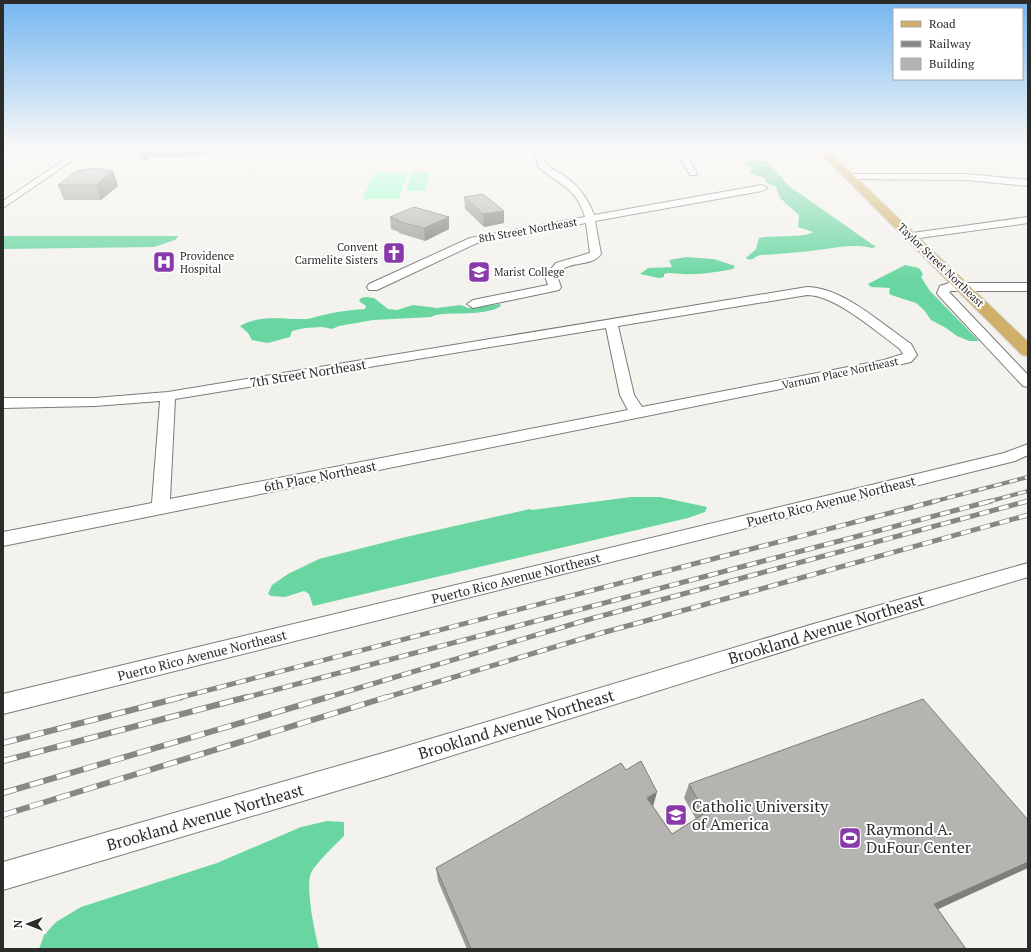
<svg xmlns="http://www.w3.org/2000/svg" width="1031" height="952" viewBox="0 0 1031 952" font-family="'PT Serif',serif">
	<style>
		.green { fill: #92fec7 }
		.forest { fill: #69d6a1 }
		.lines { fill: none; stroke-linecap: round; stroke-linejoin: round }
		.minor-casing { stroke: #7c7b77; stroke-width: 2 }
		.major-casing { stroke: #d0d0d0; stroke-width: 2 }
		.minor { fill: #fff; fill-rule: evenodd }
		.major { fill: #d0b068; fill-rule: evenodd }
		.rail-far2-casing { stroke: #888784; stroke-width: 4 }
		.rail-far1-casing { stroke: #888784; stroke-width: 5 }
		.rail-casing { stroke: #888784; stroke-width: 6 }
		.rail-far2 { stroke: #fff; stroke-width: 2.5; stroke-dasharray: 8; stroke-linecap: butt }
		.rail-far1 { stroke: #fff; stroke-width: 3.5; stroke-dasharray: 10; stroke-linecap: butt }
		.rail { stroke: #fff; stroke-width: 4.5; stroke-dasharray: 14; stroke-linecap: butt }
		.wall { fill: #9d9b97 }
		.shaded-wall { fill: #7f7e7b }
		.building { fill: #b6b4b0; stroke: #7f7e7b }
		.labels { text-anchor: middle; stroke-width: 4; stroke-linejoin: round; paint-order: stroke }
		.far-street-label { font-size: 11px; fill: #2b2b29; stroke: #fff }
		.far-poi-label { font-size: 11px; fill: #2b2b29; stroke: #fff; text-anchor: start }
		.street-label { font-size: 13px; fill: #2b2b29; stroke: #fff }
		.near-street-label { font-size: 16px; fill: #2b2b29; stroke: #fff }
		.near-poi-label { font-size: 16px; fill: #2b2b29; stroke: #fff; text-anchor: start }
	</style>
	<rect width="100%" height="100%" fill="#f4f2ed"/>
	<!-- green -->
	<g class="green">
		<polygon points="411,172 430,172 425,191 406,191"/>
		<polygon points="374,173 408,173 399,199 363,199"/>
	</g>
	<!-- forest -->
	<g class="forest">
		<path d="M754,161H767L789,186L876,247L872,248C852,243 831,249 810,251C794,253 777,254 761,255C754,256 754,261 747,259L746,258L756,249L759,238C772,235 805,238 813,232L798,227L799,215L780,198L776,187L767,183L765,178L750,173L753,168L745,165L743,162Z"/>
		<polygon points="3,236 179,236 175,240 154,247 3,249"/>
		<path d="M686,257L714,259L735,266L733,269C717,272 700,275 683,274C677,274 670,272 664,274V277L659,278L640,274L648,268L672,267L669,260Z"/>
		<polygon points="905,265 919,268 923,274 921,277 930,291 979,341 969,341 957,336 946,328 931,320 924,310 916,303 891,295 889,293 890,288 871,287 868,284"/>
		<path d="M366,297L374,298L388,309L397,310L413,305L437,308L461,305L468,308L500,304L501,306C484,318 438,310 432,317L373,320L339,326L332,329L322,327L305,328L292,331L290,337L268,343L252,340L248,333L240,326C260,314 285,320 307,319C314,318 321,315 328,314C341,311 353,310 365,309L366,306L359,301L361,298Z"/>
		<polygon points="631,497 660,497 707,507 705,512 688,518 313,606 309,594 304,591 285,597 271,596 268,594 272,585 288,574 319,559 406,537 530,509 532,510"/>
		<path d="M327,821L344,822V836C336,844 316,863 311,873C305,886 315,934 319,949H39L44,935L56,922L81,907L217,863L301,827Z"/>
	</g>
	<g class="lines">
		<!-- minor casing -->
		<g class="minor-casing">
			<g id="minor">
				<polygon points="83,147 92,147 3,208 3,201"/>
				<path d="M533,147H541L545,163C551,169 559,172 566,177C579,186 589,201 594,215L762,185L767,188L762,191L595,221L601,254C590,269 567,258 557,276L561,287L559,290L473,308L467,304L473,300L548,285L545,276L556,263L590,253L586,223L477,243L377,290H369L367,287L369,284L470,238L585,217C575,184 558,186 538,166Z"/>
				<polygon points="674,147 682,147 697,173 696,175 690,175"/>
				<polygon points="976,147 1028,149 1028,153 980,149"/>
				<polygon points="851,174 966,174 1028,180 1028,186 966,180 848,179 847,177"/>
				<polygon points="1028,217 1028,223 912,239 907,236 912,233"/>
				<polygon points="949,283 1028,283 1028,291 951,291 949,292 1028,375 1028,387 1023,386 939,296 937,293 940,286"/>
				<path d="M807,287C842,287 882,324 911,344L917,355L911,362L884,368L3,546V532L152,503L160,401L95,406L3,408V398H95L168,392ZM807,295C835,295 877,332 900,349L903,354L884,360L642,407L634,395L618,326ZM606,328L620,395L628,410L170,499L175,399Z"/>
				<polygon points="1028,444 1028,455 1015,461 3,714 3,694 1004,453"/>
				<polygon points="1028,563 1028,577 810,643 390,775 3,890 3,862 390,751 810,625"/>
			</g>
		</g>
		<!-- major casing -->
		<g class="major-casing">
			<polygon id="major" points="814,147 824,147 1028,342 1028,356 1022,355"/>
		</g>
		<!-- minor -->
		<use href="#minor" class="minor"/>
		<!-- major -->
		<use href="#major" class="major"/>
		<!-- rail-far2 casing -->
		<g class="rail-far2-casing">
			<g id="rail-far2">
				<polyline points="932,502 1028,477"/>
				<polyline points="987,502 1028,491"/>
				<polyline points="1025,502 1028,501"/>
			</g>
		</g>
		<!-- rail-far1 casing -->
		<g class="rail-far1-casing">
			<g id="rail-far1">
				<polyline points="178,698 936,501"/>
				<polyline points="244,698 991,501"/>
				<polyline points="325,698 590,619 1028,501"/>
				<polyline points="384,698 598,634 1028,515"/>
			</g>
		</g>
		<!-- rail casing -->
		<g class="rail-casing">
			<g id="rail">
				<polyline points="3,743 182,697"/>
				<polyline points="3,761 247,697"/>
				<polyline points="3,793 328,697"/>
				<polyline points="3,815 387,697"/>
			</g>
		</g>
		<!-- rail-far2 -->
		<use href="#rail-far2" class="rail-far2"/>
		<!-- rail-far1 -->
		<use href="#rail-far1" class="rail-far1"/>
		<!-- rail -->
		<use href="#rail" class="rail"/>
	</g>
	<!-- wall -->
	<g class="wall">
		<polygon points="127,147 208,147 208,153 176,157 150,157 146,161 128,150"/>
		<polygon points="113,171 118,186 101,200 64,200 58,185"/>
		<polygon points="464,197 504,211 504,223 484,227 465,209"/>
		<polygon points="390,217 449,217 449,229 425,241 399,233 399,232 391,229"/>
		<polygon points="689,784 938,909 966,949 467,949 438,881 436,868 653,807 672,834 696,819 684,798"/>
	</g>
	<!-- shaded-wall -->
	<g class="shaded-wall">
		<polygon points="147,147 150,157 146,161 142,150"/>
		<polygon points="173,147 208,147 208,153 176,157"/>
		<polygon points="113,171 118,186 101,200 96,185"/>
		<polygon points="504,211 504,223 484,227 483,214"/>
		<polygon points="449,217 449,229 425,241 424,228"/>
		<polygon points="657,792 653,807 647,798"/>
		<polygon points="1028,862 1028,868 921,917 934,904"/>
	</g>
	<!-- building -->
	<g class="building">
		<polygon points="136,147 147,147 142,150"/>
		<polygon points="92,168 113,171 96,185 58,185 77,171"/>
		<polygon points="483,194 504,211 483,214 464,197"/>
		<polygon points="414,207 449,217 424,228 397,221 399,220 390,217"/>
		<polygon points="923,699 1028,820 1028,862 934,904 966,949 471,949 436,868 621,763 626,770 641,761 657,792 647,798 672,834 705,813 689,784"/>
	</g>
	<!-- sky -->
	<linearGradient id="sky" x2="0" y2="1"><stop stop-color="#74b6f1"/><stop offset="0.53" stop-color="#faf9f7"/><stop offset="1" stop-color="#faf9f7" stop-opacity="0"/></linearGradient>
	<rect width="1031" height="280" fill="url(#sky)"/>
	<!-- icons -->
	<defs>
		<g id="church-square" transform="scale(1.15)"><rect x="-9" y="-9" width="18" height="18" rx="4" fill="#883aaa" stroke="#fff"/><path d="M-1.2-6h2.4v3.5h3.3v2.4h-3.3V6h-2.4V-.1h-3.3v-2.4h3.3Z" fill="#fff"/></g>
		<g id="hospital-square" transform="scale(1.15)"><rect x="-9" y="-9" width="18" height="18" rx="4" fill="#883aaa" stroke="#fff"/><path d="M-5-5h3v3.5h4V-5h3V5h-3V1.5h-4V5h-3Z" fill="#fff"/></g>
		<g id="university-square" transform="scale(1.15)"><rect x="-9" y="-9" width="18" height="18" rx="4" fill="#883aaa" stroke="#fff"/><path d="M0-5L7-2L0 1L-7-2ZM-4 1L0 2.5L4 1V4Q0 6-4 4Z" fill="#fff"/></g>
		<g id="stadium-square" transform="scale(1.15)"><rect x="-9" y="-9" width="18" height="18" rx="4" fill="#883aaa" stroke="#fff"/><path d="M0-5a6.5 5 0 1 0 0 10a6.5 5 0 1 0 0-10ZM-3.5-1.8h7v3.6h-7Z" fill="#fff"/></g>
	</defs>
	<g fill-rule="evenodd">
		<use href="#church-square" x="394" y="253"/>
		<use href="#hospital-square" x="164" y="262"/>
		<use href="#university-square" x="479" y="272"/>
		<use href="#university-square" x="676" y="815"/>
		<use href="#stadium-square" x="850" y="838"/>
	</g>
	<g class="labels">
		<!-- far-street labels -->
		<g class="far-street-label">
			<text transform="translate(528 230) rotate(-10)" y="4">8th Street Northeast</text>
			<text transform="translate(941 265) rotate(44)" y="4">Taylor Street Northeast</text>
			<text transform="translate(840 373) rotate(-12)" y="4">Varnum Place Northeast</text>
		</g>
		<!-- far-poi labels -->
		<g class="far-poi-label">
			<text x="378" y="251" text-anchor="end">Convent<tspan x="378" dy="13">Carmelite Sisters</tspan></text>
			<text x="180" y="260">Providence<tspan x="180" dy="13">Hospital</tspan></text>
			<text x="494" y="276">Marist College</text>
		</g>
		<!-- street labels -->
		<g class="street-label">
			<text transform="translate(308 373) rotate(-9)" y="5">7th Street Northeast</text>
			<text transform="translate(320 476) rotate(-11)" y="5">6th Place Northeast</text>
			<text transform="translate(831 501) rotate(-14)" y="5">Puerto Rico Avenue Northeast</text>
			<text transform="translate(516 578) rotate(-14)" y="5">Puerto Rico Avenue Northeast</text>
			<text transform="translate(202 655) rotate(-14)" y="5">Puerto Rico Avenue Northeast</text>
		</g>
		<!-- near-street labels -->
		<g class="near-street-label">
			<text transform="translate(826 629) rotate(-17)" y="6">Brookland Avenue Northeast</text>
			<text transform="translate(516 724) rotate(-17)" y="6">Brookland Avenue Northeast</text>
			<text transform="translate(205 817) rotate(-16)" y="6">Brookland Avenue Northeast</text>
		</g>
		<!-- near-poi labels -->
		<g class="near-poi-label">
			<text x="692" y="812">Catholic University<tspan x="692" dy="18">of America</tspan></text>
			<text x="866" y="835">Raymond A.<tspan x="866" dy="18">DuFour Center</tspan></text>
		</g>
	</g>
	<!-- border -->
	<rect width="1031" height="952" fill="none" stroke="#2b2b29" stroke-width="8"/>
	<!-- legend -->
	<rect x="893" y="8" width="130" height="72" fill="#ffffff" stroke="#aaaaa9"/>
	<rect x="901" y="21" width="20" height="6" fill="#d0b068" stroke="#aaaaa9"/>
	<text x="929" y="28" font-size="12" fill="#2b2b29">Road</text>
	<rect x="901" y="41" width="20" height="6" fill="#888784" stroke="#aaaaa9"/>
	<text x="929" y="48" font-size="12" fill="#2b2b29">Railway</text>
	<rect x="901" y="58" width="20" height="12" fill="#b6b4b0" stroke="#aaaaa9"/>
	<text x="929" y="68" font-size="12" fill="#2b2b29">Building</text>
	<!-- north arrow -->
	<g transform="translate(28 924) rotate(270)" stroke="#ffffff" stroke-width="3" paint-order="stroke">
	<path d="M0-3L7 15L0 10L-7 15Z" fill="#2b2b29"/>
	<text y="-6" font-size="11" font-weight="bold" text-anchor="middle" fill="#2b2b29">N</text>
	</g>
</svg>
